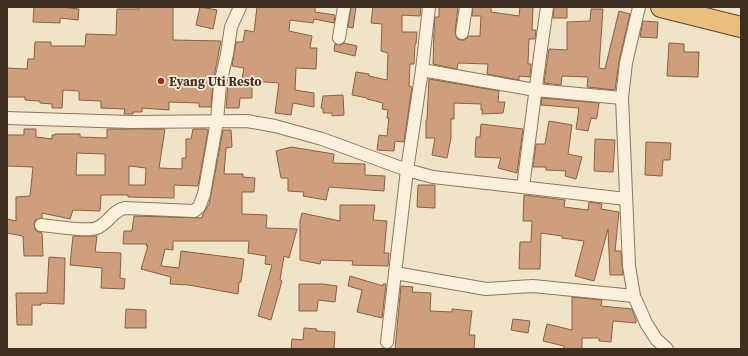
<svg xmlns="http://www.w3.org/2000/svg" width="748" height="356" viewBox="0 0 748 356" font-family="'Source Serif 4',serif">
	<style>
		.building { fill: #cf9f7d; stroke: #8d5f41; fill-rule: evenodd }
		.lines { fill: none; stroke-linecap: round; stroke-linejoin: round }
		.minor-casing { stroke: #8d765c; stroke-width: 14 }
		.trunk-casing { stroke: #5b4430; stroke-width: 22 }
		.minor { stroke: #faf1dc; stroke-width: 12 }
		.trunk { stroke: #eabe7c; stroke-width: 20 }
		.poi-dot { fill: #9e2a2b; stroke: #f7eed8; stroke-width: 1.5 }
		.labels { text-anchor: middle; stroke-width: 3.5; stroke-linejoin: round; paint-order: stroke }
		.poi-label { font-size: 13px; font-weight: bold; fill: #3d2e20; stroke: #f7eed8; text-anchor: start }
	</style>
	<rect width="100%" height="100%" fill="#f0e4c8"/>
	<!-- building -->
	<g class="building">
		<polygon points="34,7 61,7 79,9 78,20 60,18 60,23 33,22"/>
		<polygon points="139,7 173,7 173,40 221,41 213,82 211,107 199,107 199,103 169,102 169,110 142,108 142,112 133,112 133,114 124,114 125,109 101,108 101,101 79,100 79,91 63,90 62,108 52,108 52,104 40,103 40,101 25,100 25,97 7,97 7,68 27,69 28,59 34,59 35,42 51,42 51,46 85,46 86,34 116,35 117,9 139,9"/>
		<polygon points="200,7 217,10 213,29 196,25"/>
		<polygon points="257,7 315,7 315,12 335,15 334,23 314,19 313,23 290,20 289,31 312,36 310,48 317,48 316,69 296,68 295,90 314,93 314,107 293,103 291,115 275,113 279,83 252,81 252,98 240,98 239,108 226,108 228,84 241,84 244,68 232,66 236,42 243,42 245,30 254,32"/>
		<polygon points="351,7 356,7 353,28 348,27"/>
		<polygon points="373,7 421,7 420,16 402,15 402,32 417,32 416,44 415,44 414,64 410,64 409,86 412,87 404,142 395,141 394,151 377,150 379,135 387,136 389,118 387,118 388,110 382,109 383,103 367,99 367,98 352,95 356,72 369,74 369,76 387,80 388,53 381,51 382,24 371,23"/>
		<polygon points="439,7 458,7 455,32 457,39 461,40 465,40 469,36 480,36 481,16 472,16 473,7 491,7 491,12 519,16 520,7 533,7 532,30 536,30 535,39 529,39 528,64 531,64 530,77 519,76 519,80 487,74 488,64 458,63 457,69 433,64 434,31 435,17 439,17"/>
		<polygon points="554,7 567,7 567,18 553,18"/>
		<polygon points="591,9 603,9 599,68 605,69 619,11 630,14 619,61 615,90 587,87 588,77 562,76 561,85 544,83 549,49 567,50 567,22 590,21"/>
		<polygon points="643,21 658,22 657,38 640,37"/>
		<polygon points="344,43 357,46 355,56 334,51 335,44 341,45"/>
		<polygon points="669,43 684,44 684,52 699,52 698,77 667,76"/>
		<polygon points="429,79 499,91 498,102 505,102 503,113 482,114 483,110 481,110 481,104 454,103 454,119 451,119 451,138 447,158 432,155 435,138 426,138 426,120 427,120"/>
		<polygon points="343,95 344,115 332,116 332,113 323,113 323,109 321,108 323,96"/>
		<polygon points="542,98 599,103 597,117 596,119 591,118 588,131 576,129 579,108 541,105"/>
		<polygon points="549,121 572,125 568,154 582,157 576,179 565,176 566,171 546,170 546,167 533,167 536,144 545,144"/>
		<polygon points="481,124 523,129 517,173 498,168 501,158 475,157 476,137 480,137"/>
		<path d="M24,129H36V137L52,139V135H55V134H80V137L107,138V129H165L159,168L182,169V158H186V139H191L193,129H207L208,131L198,186L174,185V198L128,197V195H101L100,211L73,210L70,219L42,213V218L35,220L34,225L36,231L42,233L43,256H24L23,236L7,233V219L16,221V197L30,196L33,167L7,166V135H24ZM77,153L105,154V175H76ZM129,166L146,168L145,185H129Z"/>
		<polygon points="223,130 231,130 232,147 226,148 224,174 243,174 243,177 255,178 254,192 242,192 242,214 267,215 266,228 297,229 289,258 284,256 280,280 282,281 271,320 258,316 272,265 265,264 266,256 248,253 249,241 173,241 173,250 165,249 161,266 179,268 181,251 244,259 241,282 239,282 238,294 189,285 170,284 171,277 141,269 148,246 146,246 147,244 123,244 124,231 132,231 134,216 202,218 203,214 209,204 211,195"/>
		<polygon points="595,139 615,140 613,172 594,171"/>
		<polygon points="646,142 671,143 670,160 663,160 662,176 645,175"/>
		<polygon points="291,147 334,154 333,163 365,164 365,175 385,176 384,191 329,187 326,200 303,196 304,192 288,191 288,178 281,178 276,151"/>
		<polygon points="418,185 435,185 435,208 417,207"/>
		<polygon points="524,195 565,200 564,207 588,210 589,202 602,204 601,209 619,212 615,251 621,251 623,275 610,275 608,229 594,281 575,276 584,241 562,238 562,236 541,233 540,269 519,269 520,242 531,242 532,221 523,221"/>
		<polygon points="340,205 375,205 373,220 387,221 384,253 389,253 388,266 352,265 353,261 321,260 320,264 300,260 300,221 302,213 340,221"/>
		<polygon points="73,236 97,236 95,252 121,253 120,278 125,279 124,289 101,288 102,268 70,265"/>
		<polygon points="49,257 65,258 64,304 41,303 41,305 32,305 32,325 17,325 16,293 47,293"/>
		<polygon points="350,276 383,286 383,284 386,284 382,318 357,312 362,290 348,286"/>
		<polygon points="299,284 323,284 337,286 335,302 318,300 317,311 299,311"/>
		<polygon points="401,286 413,287 412,292 431,293 430,311 452,312 452,309 472,311 469,335 475,335 474,349 395,349"/>
		<polygon points="572,297 602,300 601,306 632,309 636,320 636,323 613,321 611,342 599,341 599,338 582,338 582,349 564,349 564,346 543,341 547,324 572,330"/>
		<polygon points="126,309 146,310 146,328 125,328"/>
		<polygon points="513,319 530,321 528,333 511,330"/>
		<polygon points="304,328 317,329 316,331 335,332 334,349 291,349 292,339 303,340"/>
	</g>
	<g class="lines">
		<!-- minor casing -->
		<g class="minor-casing">
			<g id="minor">
				<polyline points="639,7 626,63 622,98 629,266 634,296 646,323 656,339 667,349"/>
				<polyline points="462,33 466,7"/>
				<polyline points="339,38 344,7"/>
				<polyline points="422,70 535,90 622,98"/>
				<polyline points="7,118 130,122 247,121 275,126 322,139 407,170 433,177 626,199"/>
				<polyline points="523,187 540,56 547,7"/>
				<path d="M41,225C53,226 87,232 97,228C109,223 113,210 125,208L194,211L199,207L204,194L217,121L220,84L227,54L231,27L240,7"/>
				<polyline points="395,273 486,289 533,286 634,296"/>
				<polyline points="387,342 407,170 422,70 429,7"/>
			</g>
		</g>
		<!-- trunk casing -->
		<g class="trunk-casing">
			<polyline id="trunk" points="661,7 741,27"/>
		</g>
		<!-- minor -->
		<use href="#minor" class="minor"/>
		<!-- trunk -->
		<use href="#trunk" class="trunk"/>
	</g>
	<!-- markers -->
	<circle class="poi-dot" cx="161" cy="81" r="4"/>
	<g class="labels">
		<!-- poi labels -->
		<g class="poi-label">
			<text x="169" y="86">Eyang Uti Resto</text>
		</g>
	</g>
	<!-- border -->
	<rect width="748" height="356" fill="none" stroke="#3d2e20" stroke-width="16"/>
</svg>
